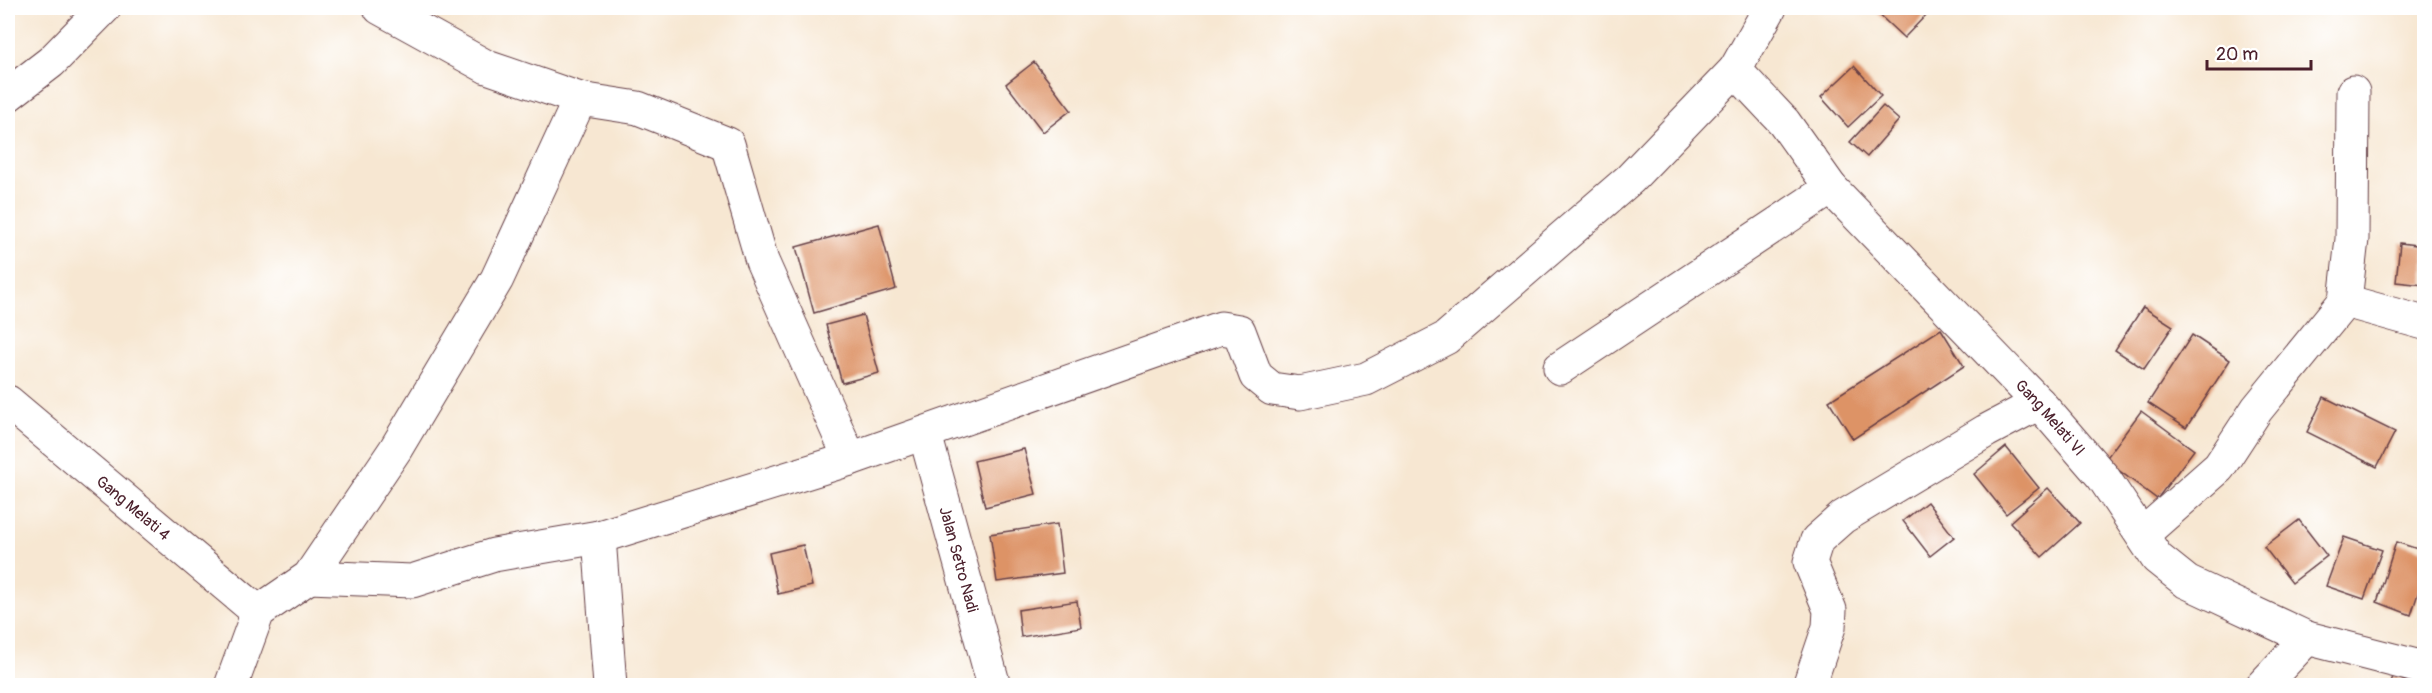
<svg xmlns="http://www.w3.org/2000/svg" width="2432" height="693" viewBox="0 0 2432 693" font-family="Pangolin,sans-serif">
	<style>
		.building { fill: #dd9366 }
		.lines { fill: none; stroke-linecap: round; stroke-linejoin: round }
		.minor-casing { stroke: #643d44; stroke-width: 35 }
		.minor { stroke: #fff; stroke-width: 33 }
		.labels { text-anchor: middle; stroke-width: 6; stroke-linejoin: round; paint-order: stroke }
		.street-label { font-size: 16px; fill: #4a1f2b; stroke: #fff }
	</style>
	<rect width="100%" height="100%" fill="#fff"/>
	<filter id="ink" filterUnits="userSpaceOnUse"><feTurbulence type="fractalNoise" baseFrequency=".0167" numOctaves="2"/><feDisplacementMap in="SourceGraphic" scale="12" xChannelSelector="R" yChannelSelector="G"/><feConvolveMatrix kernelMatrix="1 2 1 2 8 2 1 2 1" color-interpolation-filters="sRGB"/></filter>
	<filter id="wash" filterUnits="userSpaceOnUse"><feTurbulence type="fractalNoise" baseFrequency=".008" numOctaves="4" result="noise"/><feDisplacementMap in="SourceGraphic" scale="24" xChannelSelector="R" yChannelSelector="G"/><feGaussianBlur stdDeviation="1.35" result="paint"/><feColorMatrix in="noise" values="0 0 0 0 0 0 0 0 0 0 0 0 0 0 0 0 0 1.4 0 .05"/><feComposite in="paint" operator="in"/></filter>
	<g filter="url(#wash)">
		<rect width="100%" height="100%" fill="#f7e7d2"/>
		<g id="blocks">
			<!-- building -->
			<g class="building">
				<polygon points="1872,8 1919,8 1926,15 1904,38"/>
				<polygon points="1034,62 1071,110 1043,132 1006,84"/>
				<polygon points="1854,66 1881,96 1848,127 1821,97"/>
				<polygon points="1883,106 1899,120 1867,157 1850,142"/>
				<polygon points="879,224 896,289 814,313 796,247"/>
				<polygon points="2400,243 2424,246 2424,285 2396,282"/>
				<polygon points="2143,307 2173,326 2144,369 2115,350"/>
				<polygon points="863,315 879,373 842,383 826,325"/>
				<polygon points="1941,329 1964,366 1853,439 1829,401"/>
				<polygon points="2192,335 2230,360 2186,428 2148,403"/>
				<polygon points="2324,397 2395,432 2377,467 2307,432"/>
				<polygon points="2141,411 2194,450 2157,499 2105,460"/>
				<polygon points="2006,447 2039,488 2006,514 1974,474"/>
				<polygon points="1024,449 1036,494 985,507 974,461"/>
				<polygon points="2048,488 2080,523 2042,557 2010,522"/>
				<polygon points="1927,502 1954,537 1930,556 1903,521"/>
				<polygon points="2299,520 2327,556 2292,583 2264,547"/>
				<polygon points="1057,524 1063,573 997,582 990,534"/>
				<polygon points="2344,537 2382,550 2364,599 2326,586"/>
				<polygon points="2396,542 2424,551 2424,575 2411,615 2377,602"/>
				<polygon points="803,545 812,586 778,594 769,553"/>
				<polygon points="1077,601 1081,627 1021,637 1018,610"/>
				<polygon points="2394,675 2413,686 2389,686"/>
			</g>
		</g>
	</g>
	<g filter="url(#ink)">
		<use href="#blocks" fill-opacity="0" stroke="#643d44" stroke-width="1.5"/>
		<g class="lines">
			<!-- minor casing -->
			<g class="minor-casing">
				<g id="minor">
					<polyline points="380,8 487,67 580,99 638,108 728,144 762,261 850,459"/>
					<path id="s1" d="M1735,70L1784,122L1831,188L2039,403L2103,477L2157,558L2187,582L2307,638L2424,668"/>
					<polyline points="8,95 51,62 104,8"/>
					<polyline points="2345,301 2424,323"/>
					<polyline points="1560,368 1831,188"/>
					<path id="s2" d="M8,402L258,612"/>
					<path id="s3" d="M925,434L994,686"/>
					<polyline points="2143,534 2219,467 2257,409 2345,301 2352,239 2353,92"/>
					<polyline points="599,537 610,686"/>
					<polyline points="309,577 412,581 494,555 599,537 850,459 1221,328 1239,331 1256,376 1272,389 1300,393 1366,379 1446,338 1630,179 1735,70 1770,8"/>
					<polyline points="231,686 258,612 309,577 395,450 497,279 580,99"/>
					<polyline points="1809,686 1829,627 1830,610 1810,562 1817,540 1843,517 1986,431 2039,403"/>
					<polyline points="2262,686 2307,638"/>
				</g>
			</g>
			<!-- minor -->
			<use href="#minor" class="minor"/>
		</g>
	</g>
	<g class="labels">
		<!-- street labels -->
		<g class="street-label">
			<text dy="6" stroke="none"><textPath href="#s1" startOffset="470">Gang Melati VI</textPath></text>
			<text dy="6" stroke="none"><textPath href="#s2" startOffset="164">Gang Melati 4</textPath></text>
			<text dy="6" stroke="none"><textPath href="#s3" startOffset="130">Jalan Setro Nadi</textPath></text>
		</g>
	</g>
	<!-- margin -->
	<rect width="2432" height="693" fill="none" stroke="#fff" stroke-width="30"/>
	<!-- scale -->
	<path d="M2207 60v9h104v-9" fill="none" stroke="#4a1f2b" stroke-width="3"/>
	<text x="2216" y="60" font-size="18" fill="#4a1f2b" stroke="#ffffff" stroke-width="4.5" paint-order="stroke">20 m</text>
</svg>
